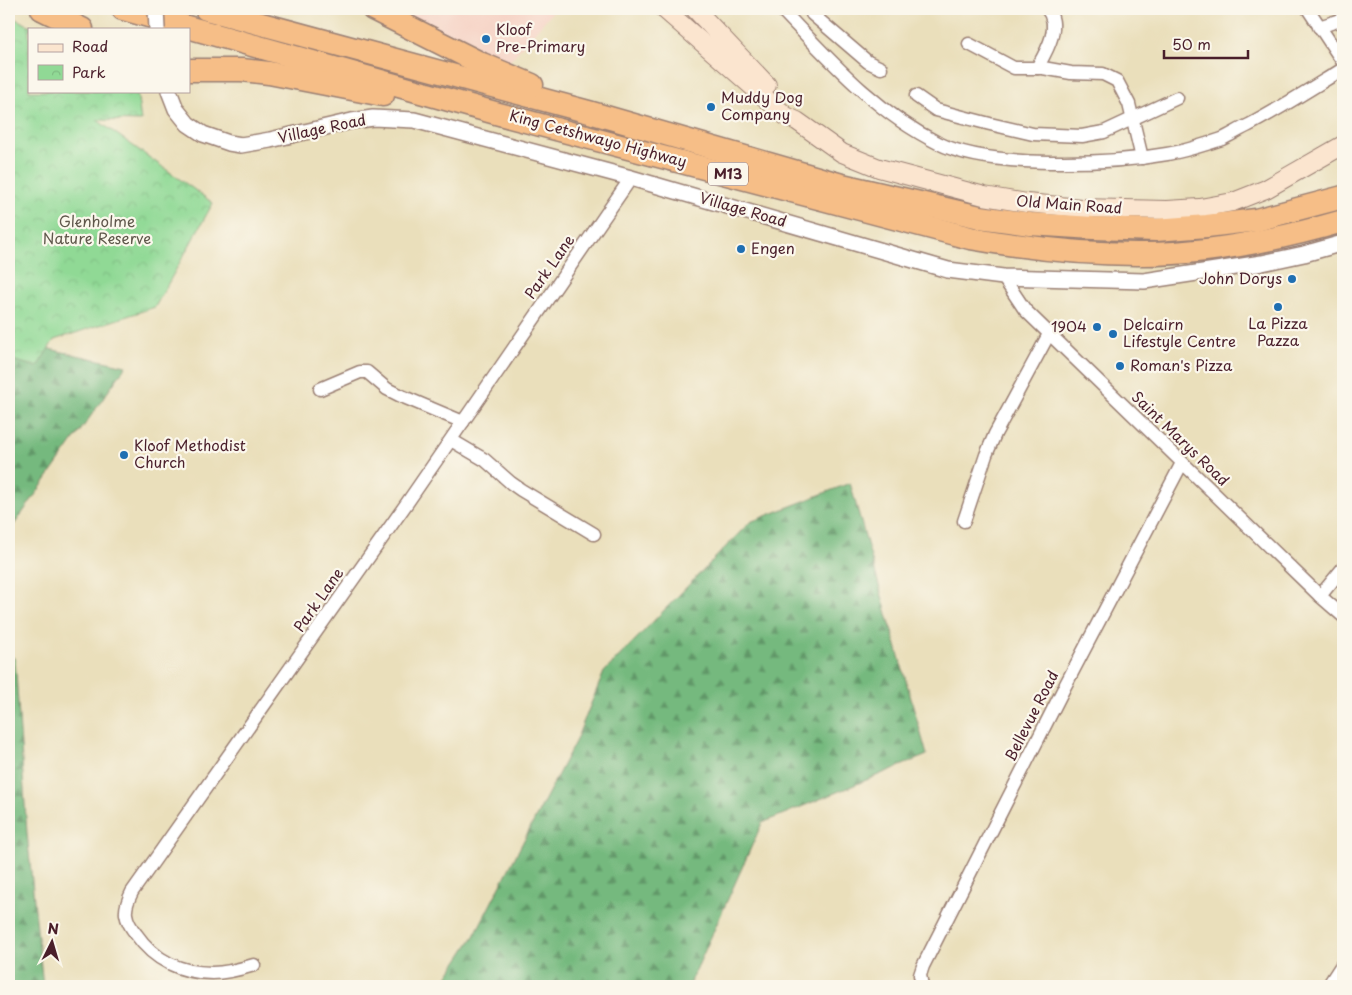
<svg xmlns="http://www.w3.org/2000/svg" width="1352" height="995" viewBox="0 0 1352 995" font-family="'Playpen Sans',sans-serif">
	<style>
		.built { fill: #f6d2c4 }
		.forest { fill: url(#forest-firs); stroke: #5f6c54 }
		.park { fill: url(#park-crowns); stroke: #6d7c60 }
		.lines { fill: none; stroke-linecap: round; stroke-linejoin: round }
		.minor-casing { stroke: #9a7f73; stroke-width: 15 }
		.tertiary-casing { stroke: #9a7f73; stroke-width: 18 }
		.secondary-casing { stroke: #9a7f73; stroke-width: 20 }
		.motorway-casing { stroke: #9a7f73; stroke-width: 25 }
		.minor { stroke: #fff; stroke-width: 12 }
		.tertiary { stroke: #fff; stroke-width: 15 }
		.secondary { stroke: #fbe5cf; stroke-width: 18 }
		.motorway { stroke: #f6be87; stroke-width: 22 }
		.tertiary-bridge-casing { stroke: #9a7f73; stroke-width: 18; stroke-linecap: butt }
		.tertiary-bridge { stroke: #fff; stroke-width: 15 }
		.poi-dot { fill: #1f6fb2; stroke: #fbf7ec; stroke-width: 2 }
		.labels { text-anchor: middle; stroke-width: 4.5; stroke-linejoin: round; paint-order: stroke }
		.shield { fill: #fbf7ec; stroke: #7f6065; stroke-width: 1 }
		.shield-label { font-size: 14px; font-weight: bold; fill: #4a1f2b }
		.poi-label { font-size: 15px; fill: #4a1f2b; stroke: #fbf7ec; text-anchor: start }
		.street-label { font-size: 15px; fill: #4a1f2b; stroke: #fbf7ec }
		.park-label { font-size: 15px; fill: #5f574b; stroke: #fbf7ec }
	</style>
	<defs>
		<pattern id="forest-firs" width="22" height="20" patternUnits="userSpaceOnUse" patternTransform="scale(1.25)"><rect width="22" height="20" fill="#74b97e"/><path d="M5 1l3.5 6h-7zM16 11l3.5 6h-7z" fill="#619667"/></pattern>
		<pattern id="park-crowns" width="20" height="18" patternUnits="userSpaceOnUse" patternTransform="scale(1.25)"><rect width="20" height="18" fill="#90d995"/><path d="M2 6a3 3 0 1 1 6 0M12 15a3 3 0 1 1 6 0" fill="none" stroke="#7eba81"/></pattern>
	</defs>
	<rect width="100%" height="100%" fill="#fbf7ec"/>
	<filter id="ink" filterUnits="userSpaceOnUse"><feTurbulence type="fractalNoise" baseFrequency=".02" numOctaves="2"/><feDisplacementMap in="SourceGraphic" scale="10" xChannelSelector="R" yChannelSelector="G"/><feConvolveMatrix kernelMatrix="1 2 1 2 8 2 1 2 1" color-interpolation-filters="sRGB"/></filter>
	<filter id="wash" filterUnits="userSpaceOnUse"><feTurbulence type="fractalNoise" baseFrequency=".0096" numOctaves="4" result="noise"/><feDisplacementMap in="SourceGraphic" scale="20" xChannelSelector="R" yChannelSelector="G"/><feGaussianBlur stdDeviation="1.12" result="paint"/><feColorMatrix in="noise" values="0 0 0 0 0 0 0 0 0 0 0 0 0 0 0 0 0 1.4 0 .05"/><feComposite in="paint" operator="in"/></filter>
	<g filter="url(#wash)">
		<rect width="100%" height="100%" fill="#eadfbb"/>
		<!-- built -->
		<polygon class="built" points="385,9 555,9 502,70"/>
		<!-- forest -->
		<g class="forest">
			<polygon points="9,340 126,366 9,532"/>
			<polygon points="850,483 927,755 762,823 689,986 441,986 474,936 576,740 604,672 750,522"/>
			<polygon points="9,654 15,659 27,833 43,986 9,986"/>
		</g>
		<!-- park -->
		<polygon class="park" points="9,16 37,29 29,29 29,91 137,91 141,121 97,120 213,203 155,307 54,340 37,367 9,359"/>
	</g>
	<g filter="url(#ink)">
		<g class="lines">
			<!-- minor casing -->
			<g class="minor-casing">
				<g id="minor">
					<path d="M781,9C829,59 875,112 938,143C990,169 1110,164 1167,154C1185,151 1204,145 1222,139C1231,135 1240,129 1249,125C1281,108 1312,88 1343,69"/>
					<polyline points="1308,9 1343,62"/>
					<polyline points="812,14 868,62 881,68"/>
					<polyline points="1319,27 1343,19"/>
					<polyline points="969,44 1014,68 1043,68 1071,73 1103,74 1117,81 1129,104 1142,158"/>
					<path d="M1037,68C1046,52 1062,26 1047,9"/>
					<polyline points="916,96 936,110 990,124 1033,134 1082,136 1104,132 1177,98"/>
					<polyline points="1003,277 1025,310 1320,596 1343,616"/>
					<polyline points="320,389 360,372 367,372 387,389 399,395 463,422"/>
					<polyline points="451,440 485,460 511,483 521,490 594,534"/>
					<polyline points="964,521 986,455 995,434 1049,334"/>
					<polyline points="1320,596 1343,568"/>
					<path d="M254,965C241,969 226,973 212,973C181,973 154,960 136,934C132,929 127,921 126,914C125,906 129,898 132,892L407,503L631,178"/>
					<polyline points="922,986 920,975 923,966 1065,686 1182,463"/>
					<polyline points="1328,986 1343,963"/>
				</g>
			</g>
			<!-- tertiary casing -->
			<g class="tertiary-casing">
				<polyline id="tertiary" points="169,91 176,109 188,124 203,134 229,143 241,145 270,140 352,121 373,118 414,120 631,178 948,270 1003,277 1144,281 1262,263 1304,254 1343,243"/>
			</g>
			<!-- secondary casing -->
			<g class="secondary-casing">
				<g id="secondary">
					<polyline points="664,9 786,116 797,121 842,153 879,168 984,196 1027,203 1081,208 1167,210 1200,208 1233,202 1266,189 1343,145"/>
					<polyline points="695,9 767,85"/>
				</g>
			</g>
			<!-- motorway casing -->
			<g class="motorway-casing">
				<g id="motorway">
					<polyline points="42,9 82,29"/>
					<path d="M123,9L499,114L970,238C1026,248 1081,254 1137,254C1206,255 1277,240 1343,221"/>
					<polyline points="206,9 589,112 842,185 980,217 1030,224 1093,228 1156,230 1207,226 1256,220 1343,197"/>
					<polyline points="373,9 482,64 532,85"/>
					<polyline points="189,70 242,70 269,73 383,95"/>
				</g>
			</g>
			<!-- minor -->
			<use href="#minor" class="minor"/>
			<!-- tertiary -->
			<use href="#tertiary" class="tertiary"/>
			<!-- secondary -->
			<use href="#secondary" class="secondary"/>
			<!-- motorway -->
			<use href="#motorway" class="motorway"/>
			<!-- tertiary-bridge casing -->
			<g class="tertiary-bridge-casing">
				<polyline id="tertiary-bridge" points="156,9 157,29"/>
			</g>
			<!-- tertiary-bridge -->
			<use href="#tertiary-bridge" class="tertiary-bridge"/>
		</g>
	</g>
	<!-- markers -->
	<g class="poi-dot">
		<circle cx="486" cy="39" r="5"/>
		<circle cx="711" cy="107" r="5"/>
		<circle cx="741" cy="249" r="5"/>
		<circle cx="1292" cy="279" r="5"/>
		<circle cx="1278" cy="307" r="5"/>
		<circle cx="1097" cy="327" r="5"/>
		<circle cx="1113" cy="334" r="5"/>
		<circle cx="1120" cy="366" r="5"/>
		<circle cx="124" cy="455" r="5"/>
	</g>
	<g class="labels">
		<!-- shield labels -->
		<rect class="shield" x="708" y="162.5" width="40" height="23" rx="4"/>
		<g class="shield-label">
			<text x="728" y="179">M13</text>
		</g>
		<!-- poi labels -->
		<g class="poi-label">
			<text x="496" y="35">Kloof<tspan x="496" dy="17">Pre-Primary</tspan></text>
			<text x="721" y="103">Muddy Dog<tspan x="721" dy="17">Company</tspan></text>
			<text x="751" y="254">Engen</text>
			<text x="1282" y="284" text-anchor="end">John Dorys</text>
			<text x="1278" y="329" text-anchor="middle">La Pizza<tspan x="1278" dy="17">Pazza</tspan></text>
			<text x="1123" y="330">Delcairn<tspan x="1123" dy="17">Lifestyle Centre</tspan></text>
			<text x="1087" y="332" text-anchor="end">1904</text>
			<text x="1130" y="371">Roman's Pizza</text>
			<text x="134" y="451">Kloof Methodist<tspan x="134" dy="17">Church</tspan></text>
		</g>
		<!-- street labels -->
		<g class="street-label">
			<text transform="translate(322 129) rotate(-12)" y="5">Village Road</text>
			<text transform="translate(598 139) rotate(15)" y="5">King Cetshwayo Highway</text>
			<text transform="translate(1069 205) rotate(4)" y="5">Old Main Road</text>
			<text transform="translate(743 210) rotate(16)" y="5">Village Road</text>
			<text transform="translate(550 267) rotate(-55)" y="5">Park Lane</text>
			<text transform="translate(1180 439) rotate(44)" y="5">Saint Marys Road</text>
			<text transform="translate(319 600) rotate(-55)" y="5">Park Lane</text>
			<text transform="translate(1032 716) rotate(-63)" y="5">Bellevue Road</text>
		</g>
		<!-- park labels -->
		<g class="park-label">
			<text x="97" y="227">Glenholme<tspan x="97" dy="17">Nature Reserve</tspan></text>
		</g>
	</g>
	<!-- margin -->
	<rect width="1352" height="995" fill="none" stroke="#fbf7ec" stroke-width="30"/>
	<!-- legend -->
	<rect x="28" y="28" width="162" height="65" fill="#fbf7ec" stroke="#b4a19f"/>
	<rect x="38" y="44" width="25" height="8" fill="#fbe5cf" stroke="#b4a19f"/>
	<text x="72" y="52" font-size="15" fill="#4a1f2b">Road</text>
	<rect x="38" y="65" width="25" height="15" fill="url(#park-crowns)" stroke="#b4a19f"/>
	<text x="72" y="78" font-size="15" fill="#4a1f2b">Park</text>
	<!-- north arrow -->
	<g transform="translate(52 942) rotate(5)" stroke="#fbf7ec" stroke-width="4" paint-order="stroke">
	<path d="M0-4L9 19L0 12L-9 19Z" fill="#4a1f2b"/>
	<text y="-8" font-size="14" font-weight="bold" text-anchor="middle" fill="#4a1f2b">N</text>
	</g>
	<!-- scale -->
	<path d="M1164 50v8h84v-8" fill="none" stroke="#4a1f2b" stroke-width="2.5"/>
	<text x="1172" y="50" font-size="15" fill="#4a1f2b" stroke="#fbf7ec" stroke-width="4" paint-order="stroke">50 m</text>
</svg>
